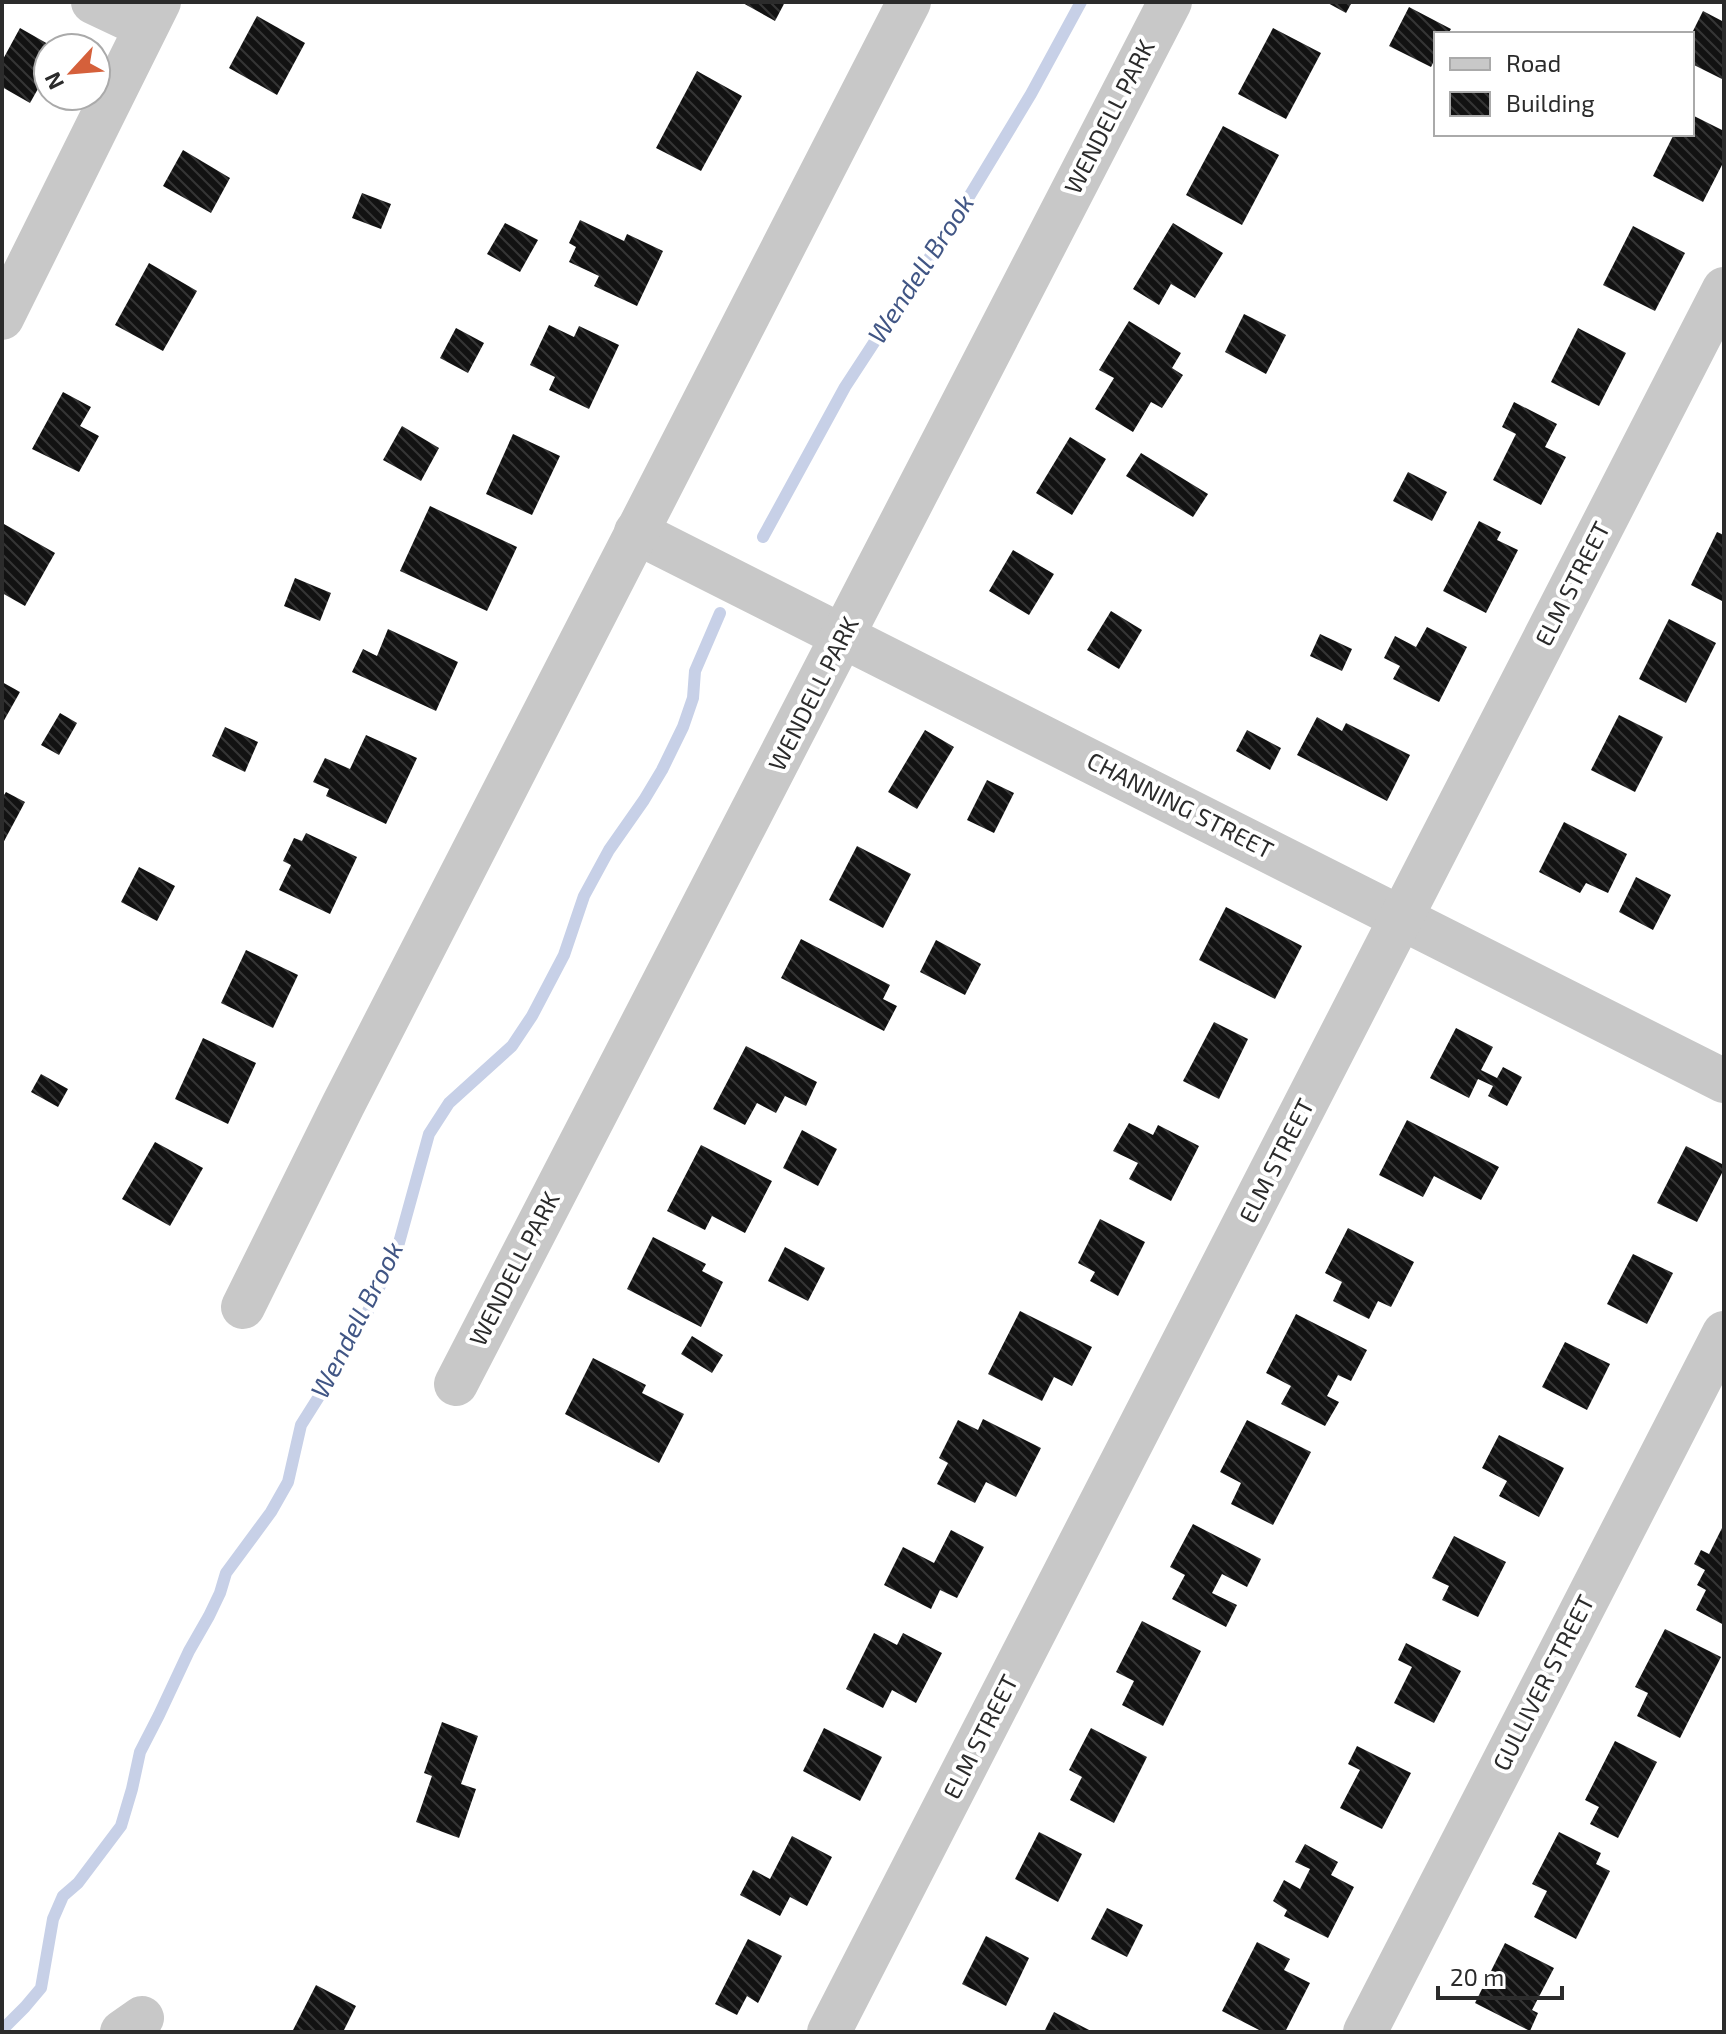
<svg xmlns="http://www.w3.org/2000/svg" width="1726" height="2034" viewBox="0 0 1726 2034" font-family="'Exo 2',sans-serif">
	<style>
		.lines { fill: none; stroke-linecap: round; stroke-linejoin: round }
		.stream { stroke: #c7d0e7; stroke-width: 12 }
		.building { fill: url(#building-back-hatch) }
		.minor { stroke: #c8c8c8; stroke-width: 44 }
		.labels { text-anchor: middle; stroke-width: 8; stroke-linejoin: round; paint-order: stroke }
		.street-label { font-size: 24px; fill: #2b2b2b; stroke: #fff }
		.water-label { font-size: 26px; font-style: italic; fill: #415685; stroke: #fff }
	</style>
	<defs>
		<pattern id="building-back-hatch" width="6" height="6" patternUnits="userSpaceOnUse" patternTransform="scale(2)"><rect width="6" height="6" fill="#121212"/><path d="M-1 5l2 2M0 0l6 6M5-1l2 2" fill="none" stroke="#353535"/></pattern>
	</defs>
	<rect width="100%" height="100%" fill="#fff"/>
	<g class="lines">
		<!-- stream -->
		<g class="stream">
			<polyline points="763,537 845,387 964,205 1031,94 1081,2"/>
			<polyline points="2,2030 25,2007 41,1988 53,1919 63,1896 78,1883 121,1826 132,1789 140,1752 159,1715 189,1651 209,1616 220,1593 226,1573 271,1512 288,1482 301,1425 342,1360 368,1311 397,1250 429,1134 449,1103 512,1046 532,1016 564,955 584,896 609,850 644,800 662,770 683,727 693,698 695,671 720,613"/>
		</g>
	</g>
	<!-- building -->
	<g class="building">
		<polygon points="741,2 785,2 775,21"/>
		<polygon points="1326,2 1352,2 1346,13"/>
		<polygon points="1409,7 1451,29 1448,34 1436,34 1436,57 1431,67 1389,46"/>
		<polygon points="1703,11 1724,22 1724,80 1692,64 1692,33"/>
		<polygon points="257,16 305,43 277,95 229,68"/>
		<polygon points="20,28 55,48 48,48 48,71 30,103 2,87 2,61"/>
		<polygon points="1273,28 1321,53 1286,119 1238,94"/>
		<polygon points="697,71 742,96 701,171 656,148"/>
		<polygon points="1692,115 1724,131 1724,161 1703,202 1653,176 1674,134 1692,134"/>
		<polygon points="1223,126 1279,155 1242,225 1186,195"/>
		<polygon points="183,150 230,178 211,213 163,186"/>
		<polygon points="362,193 391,204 381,229 352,218"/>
		<polygon points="580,220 624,241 627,234 663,251 637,306 594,286 599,276 569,262 576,247 569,243"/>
		<polygon points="505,223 538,240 520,272 487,254"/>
		<polygon points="1173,223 1223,253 1195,298 1171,284 1159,305 1133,289"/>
		<polygon points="1633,226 1685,253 1655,311 1603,285"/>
		<polygon points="149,263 197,291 163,351 115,325"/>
		<polygon points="1244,314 1286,335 1266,374 1225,352"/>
		<polygon points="1129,321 1181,353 1172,368 1183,375 1162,408 1151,402 1133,432 1095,409 1114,378 1099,370"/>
		<polygon points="549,325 574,337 579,326 619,345 589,409 549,390 555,377 530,365"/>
		<polygon points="456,328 484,343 468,373 440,358"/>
		<polygon points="1578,328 1626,353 1599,406 1551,382"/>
		<polygon points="63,392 91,407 80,426 99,436 79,472 32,449"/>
		<polygon points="1514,402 1557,424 1545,447 1566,457 1541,505 1493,480 1516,434 1502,427"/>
		<polygon points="402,426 439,448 421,481 383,460"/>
		<polygon points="513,434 560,456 532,515 486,494"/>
		<polygon points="1070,437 1106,459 1072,515 1036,493"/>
		<polygon points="1141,453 1208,494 1193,517 1126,476"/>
		<polygon points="1408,472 1447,492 1432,521 1393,501"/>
		<polygon points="430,506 517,547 487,611 400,571"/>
		<polygon points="1479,521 1501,532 1497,540 1518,550 1486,613 1443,591"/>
		<polygon points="4,524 55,553 25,606 2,593 2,527"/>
		<polygon points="1717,532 1724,535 1724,602 1691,585"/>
		<polygon points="1013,550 1054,574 1029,615 989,591"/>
		<polygon points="295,578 331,593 320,621 284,606"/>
		<polygon points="1111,611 1142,630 1119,669 1087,650"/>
		<polygon points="1669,619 1716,643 1686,703 1639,679"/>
		<polygon points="1427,627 1467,647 1439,702 1393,679 1400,666 1384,658 1395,636 1416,647"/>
		<polygon points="388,629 458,662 436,711 352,672 363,649 377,656"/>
		<polygon points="1320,634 1352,649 1342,671 1310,656"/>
		<polygon points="2,682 20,692 2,724"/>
		<polygon points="60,713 77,723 59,755 41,745"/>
		<polygon points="1619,715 1663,737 1635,792 1591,770"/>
		<polygon points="1317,717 1342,731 1346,723 1410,755 1387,801 1297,755"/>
		<polygon points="225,727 258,742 245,772 212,756"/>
		<polygon points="925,730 954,747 917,809 888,792"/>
		<polygon points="1247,730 1281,748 1270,770 1236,751"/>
		<polygon points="366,735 417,758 386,824 326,796 329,789 313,782 325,758 350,769"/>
		<polygon points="987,780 1014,793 994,833 967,820"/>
		<polygon points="6,792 25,802 2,845 2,798"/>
		<polygon points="1564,822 1627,854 1608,893 1586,883 1580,893 1539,872"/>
		<polygon points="306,833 357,857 330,914 279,890 291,865 283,861 294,838 302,841"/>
		<polygon points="857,846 911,874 883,928 829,900"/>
		<polygon points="139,867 175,886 157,921 121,902"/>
		<polygon points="1636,877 1671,895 1653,930 1619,912"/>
		<polygon points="1226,907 1302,946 1275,999 1199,960"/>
		<polygon points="801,939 890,985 883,999 897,1006 884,1031 781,978"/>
		<polygon points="936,940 981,964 965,995 920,972"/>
		<polygon points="246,950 298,975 273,1028 221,1003"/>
		<polygon points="1214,1022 1248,1039 1219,1099 1183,1081"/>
		<polygon points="1456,1028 1493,1047 1481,1070 1497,1078 1503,1067 1522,1077 1507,1106 1488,1096 1493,1086 1478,1079 1469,1098 1430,1078"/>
		<polygon points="203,1038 256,1063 228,1124 175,1099"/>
		<polygon points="746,1046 817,1082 806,1106 785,1096 776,1113 757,1103 745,1125 713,1109"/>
		<polygon points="41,1074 68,1089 58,1107 31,1092"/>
		<polygon points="1407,1120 1499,1167 1481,1200 1434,1176 1423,1197 1379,1175"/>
		<polygon points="1129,1123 1153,1135 1158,1125 1199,1146 1171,1201 1129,1179 1138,1163 1113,1151"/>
		<polygon points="802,1130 837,1149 818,1186 783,1168"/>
		<polygon points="155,1142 203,1168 170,1226 122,1199"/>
		<polygon points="701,1145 772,1181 745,1233 712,1216 705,1230 667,1211"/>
		<polygon points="1686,1146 1724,1165 1724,1169 1697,1222 1657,1203"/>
		<polygon points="1100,1219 1145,1242 1118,1296 1090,1281 1095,1272 1078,1263"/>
		<polygon points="1348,1228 1414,1262 1391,1307 1378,1301 1369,1319 1333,1301 1342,1282 1325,1273"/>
		<polygon points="653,1237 706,1264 702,1271 723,1282 701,1327 627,1289"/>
		<polygon points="785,1247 825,1268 808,1301 768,1281"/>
		<polygon points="1633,1254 1673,1273 1647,1324 1607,1304"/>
		<polygon points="1020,1311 1092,1347 1072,1386 1054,1377 1042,1401 988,1374"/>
		<polygon points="1296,1314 1367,1350 1351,1381 1338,1375 1327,1396 1339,1402 1325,1426 1281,1404 1291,1386 1266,1373"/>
		<polygon points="692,1336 723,1355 712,1373 681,1354"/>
		<polygon points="1565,1342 1610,1364 1587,1410 1542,1387"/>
		<polygon points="593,1358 646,1385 642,1393 684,1414 659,1463 565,1414"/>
		<polygon points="983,1419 1041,1448 1016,1497 986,1482 975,1503 937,1484 948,1463 939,1458 958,1420 978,1430"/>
		<polygon points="1247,1420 1311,1452 1273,1525 1231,1504 1241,1483 1220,1472"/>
		<polygon points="1499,1435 1564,1468 1539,1517 1499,1496 1507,1481 1482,1468"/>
		<polygon points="1193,1524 1261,1559 1247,1587 1222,1574 1212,1593 1237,1605 1226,1627 1172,1599 1185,1575 1170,1567"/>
		<polygon points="1724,1524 1724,1625 1696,1610 1706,1590 1697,1585 1705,1570 1694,1564 1701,1550 1709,1554"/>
		<polygon points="951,1530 984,1547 957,1598 940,1590 931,1609 884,1585 903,1547 934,1563"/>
		<polygon points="1454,1536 1506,1562 1478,1617 1442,1600 1449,1586 1432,1578"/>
		<polygon points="1142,1621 1201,1651 1163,1726 1122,1705 1134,1681 1116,1672"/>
		<polygon points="1665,1629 1721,1657 1680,1738 1637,1716 1648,1693 1635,1687"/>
		<polygon points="874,1633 897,1645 903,1633 942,1653 916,1703 892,1690 883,1708 846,1689"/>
		<polygon points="1406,1643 1461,1671 1434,1723 1394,1703 1412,1667 1398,1660"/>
		<polygon points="442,1722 478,1736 461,1784 476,1789 459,1838 416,1822 432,1776 424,1773"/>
		<polygon points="824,1728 882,1757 860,1801 803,1771"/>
		<polygon points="1091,1728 1147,1757 1114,1823 1070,1800 1082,1777 1069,1770"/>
		<polygon points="1615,1741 1657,1762 1618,1838 1590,1824 1599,1807 1585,1800"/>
		<polygon points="1357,1746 1411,1773 1382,1829 1340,1808 1360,1770 1348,1764"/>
		<polygon points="1039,1832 1082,1854 1058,1902 1015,1879"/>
		<polygon points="1559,1832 1601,1853 1596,1864 1610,1871 1576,1939 1534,1917 1547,1891 1532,1884"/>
		<polygon points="792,1836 832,1857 807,1906 790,1897 780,1916 740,1895 753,1870 770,1879"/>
		<polygon points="1305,1844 1338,1862 1331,1875 1354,1887 1328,1938 1284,1916 1287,1910 1273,1901 1284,1880 1300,1889 1310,1869 1295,1862"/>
		<polygon points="1107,1908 1143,1925 1127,1957 1091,1939"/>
		<polygon points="986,1936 1029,1958 1006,2006 962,1984"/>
		<polygon points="748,1939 782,1956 758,2003 747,1996 737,2015 715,2004"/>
		<polygon points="1257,1942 1290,1959 1284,1970 1310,1983 1285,2032 1263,2032 1222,2011"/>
		<polygon points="1505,1943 1554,1968 1532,2010 1538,2013 1530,2031 1475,2003"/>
		<polygon points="316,1985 356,2006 343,2032 292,2032"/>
		<polygon points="1054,2012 1093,2032 1044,2032"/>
	</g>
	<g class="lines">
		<!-- minor -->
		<g class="minor">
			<polyline points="93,2 146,27"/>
			<polyline points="2,318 159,2"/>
			<polyline points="636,532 1724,1081"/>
			<polyline points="243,1307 343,1105 909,2"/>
			<polyline points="456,1384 1170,2"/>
			<polyline points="122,2032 142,2018"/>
			<polyline points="829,2032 1724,289"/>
			<polyline points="1365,2032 1724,1333"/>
		</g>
	</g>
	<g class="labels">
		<!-- street labels -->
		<g class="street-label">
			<text transform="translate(1110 117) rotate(-63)" y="8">WENDELL PARK</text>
			<text transform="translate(1573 584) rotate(-63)" y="8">ELM STREET</text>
			<text transform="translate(814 694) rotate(-63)" y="8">WENDELL PARK</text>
			<text transform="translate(1180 806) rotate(27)" y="8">CHANNING STREET</text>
			<text transform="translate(1277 1161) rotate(-63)" y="8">ELM STREET</text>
			<text transform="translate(515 1269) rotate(-63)" y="8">WENDELL PARK</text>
			<text transform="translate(1544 1683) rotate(-63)" y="8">GULLIVER STREET</text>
			<text transform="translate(981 1737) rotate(-63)" y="8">ELM STREET</text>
		</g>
		<!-- water labels -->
		<g class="water-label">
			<text transform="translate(921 269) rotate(-57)" y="9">Wendell Brook</text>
			<text transform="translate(357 1320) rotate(-63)" y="9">Wendell Brook</text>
		</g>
	</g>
	<!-- border -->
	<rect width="1726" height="2034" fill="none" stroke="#2b2b2b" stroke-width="8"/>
	<!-- legend -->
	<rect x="1434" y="32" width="260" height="104" fill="#ffffff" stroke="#aaaaaa" stroke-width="2"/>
	<rect x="1450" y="58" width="40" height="12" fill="#c8c8c8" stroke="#aaaaaa" stroke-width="2"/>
	<text x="1506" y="72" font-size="24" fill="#2b2b2b">Road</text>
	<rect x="1450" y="92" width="40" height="24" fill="url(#building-back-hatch)" stroke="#aaaaaa" stroke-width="2"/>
	<text x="1506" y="112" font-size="24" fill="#2b2b2b">Building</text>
	<!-- north arrow -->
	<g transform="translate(72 72) rotate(244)"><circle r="38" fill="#ffffff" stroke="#aaaaaa" stroke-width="2"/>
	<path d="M0-6L14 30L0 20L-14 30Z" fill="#d5603b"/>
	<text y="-12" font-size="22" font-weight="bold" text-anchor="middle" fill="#2b2b2b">N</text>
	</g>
	<!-- scale -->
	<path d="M1438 1986v12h124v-12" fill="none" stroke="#2b2b2b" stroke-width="4"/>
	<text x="1450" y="1986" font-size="24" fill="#2b2b2b" stroke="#ffffff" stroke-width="6" paint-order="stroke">20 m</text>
</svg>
